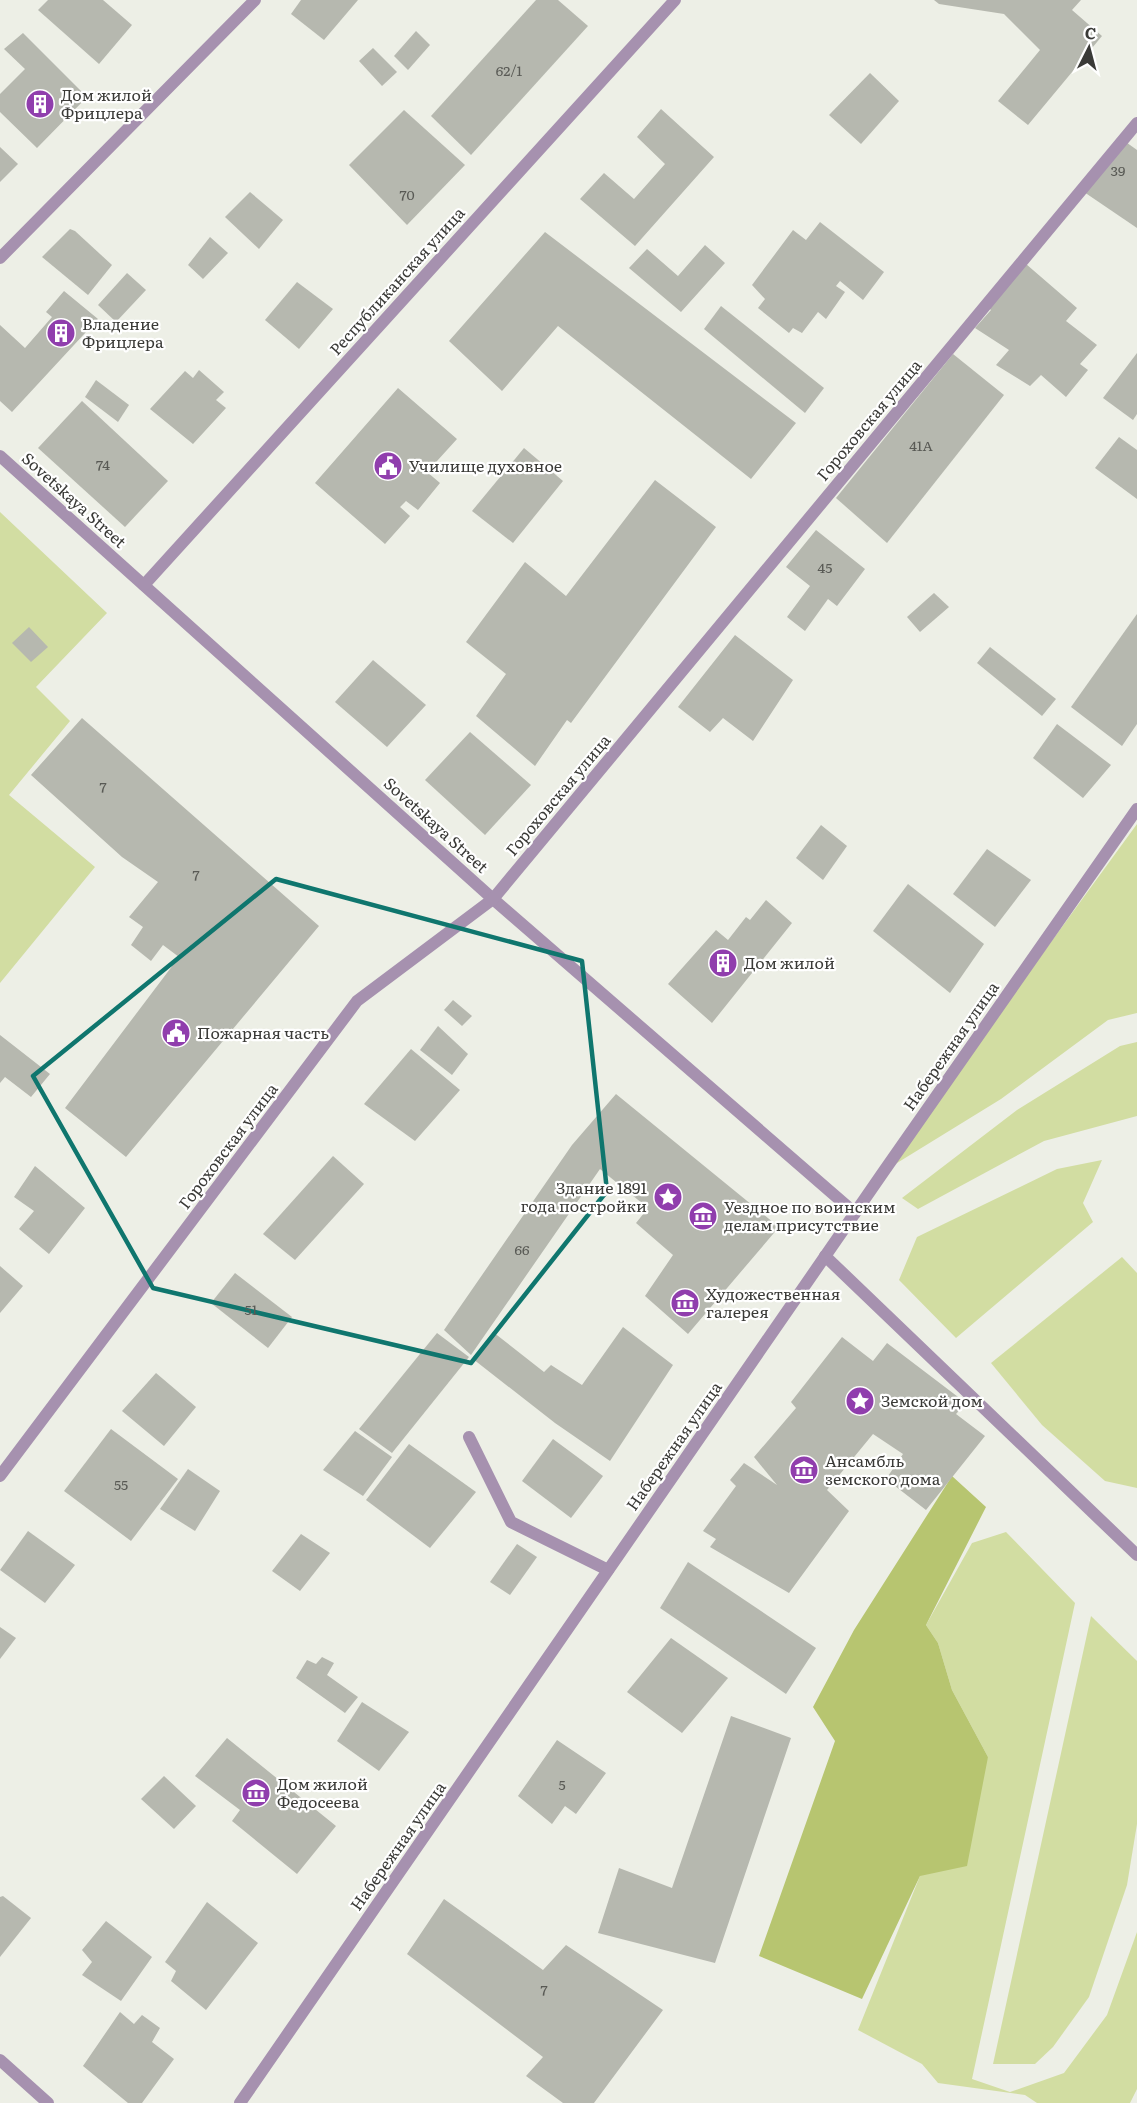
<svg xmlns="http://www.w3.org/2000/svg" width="1137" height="2103" viewBox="0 0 1137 2103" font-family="Literata,serif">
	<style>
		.green { fill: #d2dda2 }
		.forest { fill: #b7c570 }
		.building { fill: #b6b8af }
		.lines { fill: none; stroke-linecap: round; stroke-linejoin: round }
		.service { stroke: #a691af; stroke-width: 12 }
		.pedestrian { stroke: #a691af; stroke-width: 12 }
		.minor { stroke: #a691af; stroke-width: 12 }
		.marked { fill: none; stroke: #0f766e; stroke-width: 4.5; stroke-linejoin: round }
		.labels { text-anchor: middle; stroke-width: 4.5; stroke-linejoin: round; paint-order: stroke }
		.number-label { font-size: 14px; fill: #595a55 }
		.poi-label { font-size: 16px; fill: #3a3a37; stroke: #fff; text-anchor: start }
		.street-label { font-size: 16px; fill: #3a3a37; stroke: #fff }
	</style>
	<rect width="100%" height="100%" fill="#edefe6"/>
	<!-- green -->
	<g class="green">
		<polygon points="0,512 107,613 36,687 70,721 9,795 95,867 0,983"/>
		<polygon points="1137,824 1137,1013 1108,1020 1001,1099 884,1171"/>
		<polygon points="1137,1042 1137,1116 1044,1141 918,1209 902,1198 1017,1110 1120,1046"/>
		<polygon points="1102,1160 1083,1203 1093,1222 956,1338 899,1280 917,1237 1057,1169"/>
		<polygon points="1122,1257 1137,1273 1137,1488 1105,1481 1042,1425 991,1363"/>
		<polygon points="1006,1532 1075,1603 972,2079 1010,2092 1064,2073 1107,2015 1137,1932 1137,2089 1130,2103 1037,2103 1025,2095 938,2083 922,2064 858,2030 920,1876 988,1757 952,1690 938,1643 926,1625 972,1543"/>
		<polygon points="1091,1616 1137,1661 1137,1824 1127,1885 1089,1997 1053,2047 1035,2064 993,2064"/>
	</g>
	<!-- forest -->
	<polygon class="forest" points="952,1476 986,1507 926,1625 938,1643 952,1690 988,1757 967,1866 920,1876 862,1999 759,1956 835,1741 813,1707 854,1630"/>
	<!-- building -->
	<g class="building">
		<polygon points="48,0 103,0 132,25 99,64 38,10"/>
		<polygon points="301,0 358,0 324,40 291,14"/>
		<polygon points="536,0 558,0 588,26 471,155 431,116"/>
		<polygon points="934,0 1081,0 1072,10 1102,36 1028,125 998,101 1040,50 1004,14 939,4"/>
		<polygon points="416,31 430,45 408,70 394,56"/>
		<polygon points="23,33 87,97 37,148 0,112 0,94 25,69 4,49"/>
		<polygon points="373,48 397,72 382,86 359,61"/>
		<polygon points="870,73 899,101 861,144 829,115"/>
		<polygon points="661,109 714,157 635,246 580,199 604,173 634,199 665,164 637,137"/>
		<polygon points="404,110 465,165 407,225 349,165"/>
		<polygon points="1123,140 1137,150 1137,228 1084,192"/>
		<polygon points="0,147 18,164 0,182"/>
		<polygon points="250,192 283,220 259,249 225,217"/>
		<polygon points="820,222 884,272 863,300 840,281 836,286 845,292 826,319 818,312 802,333 793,328 789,333 758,308 765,299 752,285 793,230 806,240"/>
		<polygon points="70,229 75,231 112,265 88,295 42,257"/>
		<polygon points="545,232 796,423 751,479 558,326 502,391 449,341"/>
		<polygon points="210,237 228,253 203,279 188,265"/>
		<polygon points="705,245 725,263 681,312 629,268 647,249 678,276"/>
		<polygon points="1026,264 1077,308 1066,321 1097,345 1080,364 1088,370 1066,397 1041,375 1030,386 996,365 1009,350 975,328 991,310 988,307"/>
		<polygon points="127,273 146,290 116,322 98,305"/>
		<polygon points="297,282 333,309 299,349 265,320"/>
		<polygon points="64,291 98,319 12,412 0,401 0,325 25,348 52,317 46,312"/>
		<polygon points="721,306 824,388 805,413 704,329"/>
		<polygon points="1137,353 1137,414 1133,420 1103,398"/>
		<polygon points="953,354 1004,395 887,543 836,498"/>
		<polygon points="199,370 224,392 216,400 226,408 193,444 150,409 185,371 193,378"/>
		<polygon points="96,380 129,405 118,422 85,397"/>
		<polygon points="398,388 457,439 427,472 440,483 418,510 406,501 400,507 410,516 385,544 315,483"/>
		<polygon points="82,401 168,481 125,527 38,448"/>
		<polygon points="1119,437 1137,450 1137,499 1095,468"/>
		<polygon points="524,448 563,481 513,543 472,511"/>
		<polygon points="655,480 716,527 571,723 567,720 535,766 476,716 506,674 466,642 525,562 566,596"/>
		<polygon points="816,530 865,569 837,606 828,599 805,631 787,617 810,586 786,567"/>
		<polygon points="934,593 949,607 920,632 907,617"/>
		<polygon points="1137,614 1137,724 1122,746 1071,707"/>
		<polygon points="29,627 48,647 31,662 12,643"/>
		<polygon points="735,635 793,680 753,741 723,718 710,732 678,707"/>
		<polygon points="990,647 1056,699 1042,716 977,663"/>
		<polygon points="373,660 426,705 387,747 335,702"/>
		<polygon points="82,718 319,926 126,1157 65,1108 179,957 163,945 151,961 131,945 143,927 129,917 158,882 122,857 31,775"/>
		<polygon points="1057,724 1111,765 1083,798 1033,758"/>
		<polygon points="470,732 531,785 485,835 425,780"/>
		<polygon points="821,825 847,846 823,880 796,858"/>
		<polygon points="987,849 1031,880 995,927 953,894"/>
		<polygon points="908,884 984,944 950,993 873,931"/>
		<polygon points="766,900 792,923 712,1023 668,984 716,930 728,940 746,917 750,920"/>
		<polygon points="453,1000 472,1016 462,1026 444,1010"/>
		<polygon points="438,1026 468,1054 452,1075 420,1050"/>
		<polygon points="0,1035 50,1074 31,1097 5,1077 0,1083"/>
		<polygon points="411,1049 460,1090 415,1141 364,1104"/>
		<polygon points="616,1094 779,1227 688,1334 645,1296 673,1255 636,1223 648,1208 600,1169 471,1355 444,1330 572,1145"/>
		<polygon points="333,1156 364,1184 295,1260 263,1234"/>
		<polygon points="35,1166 85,1208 49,1254 19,1229 34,1211 14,1197"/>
		<polygon points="0,1266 23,1286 0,1313"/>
		<polygon points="235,1273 292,1317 268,1348 211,1303"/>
		<polygon points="623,1327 673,1365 610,1461 555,1423 473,1359 493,1332 544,1372 551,1365 582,1385"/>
		<polygon points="437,1333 469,1357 392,1453 359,1429"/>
		<polygon points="842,1337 873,1361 887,1343 966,1403 956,1414 985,1436 926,1510 886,1479 903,1454 873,1434 827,1490 849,1511 789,1593 710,1547 716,1539 703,1531 736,1486 730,1480 744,1463 777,1485 754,1457 796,1408 791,1402"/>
		<polygon points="156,1373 196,1407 164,1446 122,1411"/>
		<polygon points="111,1429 178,1479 131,1541 64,1491"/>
		<polygon points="355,1431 392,1457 363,1496 323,1470"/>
		<polygon points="553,1439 603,1476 571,1518 522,1481"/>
		<polygon points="409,1444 476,1492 430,1548 366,1500"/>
		<polygon points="188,1469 220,1491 195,1531 160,1509"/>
		<polygon points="28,1531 75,1565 45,1603 0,1570"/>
		<polygon points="301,1534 330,1553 300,1591 272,1571"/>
		<polygon points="517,1544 537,1557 510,1595 490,1582"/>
		<polygon points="688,1562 816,1648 786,1694 660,1608"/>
		<polygon points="0,1627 16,1638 0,1659"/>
		<polygon points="671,1638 728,1678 682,1733 627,1692"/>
		<polygon points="322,1657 334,1663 327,1675 358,1697 345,1713 296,1678 307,1660 316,1664"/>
		<polygon points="362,1702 409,1732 379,1771 337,1741"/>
		<polygon points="731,1716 791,1738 715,1963 598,1933 619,1868 672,1888"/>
		<polygon points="227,1738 336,1826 297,1874 232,1821 240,1810 195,1776"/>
		<polygon points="557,1740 606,1773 576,1814 565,1806 552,1824 518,1796"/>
		<polygon points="164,1776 196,1806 174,1829 141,1799"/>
		<polygon points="3,1896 31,1918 0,1957 0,1897"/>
		<polygon points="444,1899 543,1970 566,1945 663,2010 594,2103 563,2103 526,2076 543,2057 407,1954"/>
		<polygon points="207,1902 258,1943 206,2010 171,1981 176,1971 165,1962"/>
		<polygon points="106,1921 152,1957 121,2001 82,1975 92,1962 82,1950"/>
		<polygon points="120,2012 134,2024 142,2015 160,2028 152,2042 174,2059 142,2103 128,2103 83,2066"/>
	</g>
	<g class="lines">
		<!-- service -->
		<polyline class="service" points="469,1437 511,1522 608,1570"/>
		<!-- pedestrian -->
		<polyline class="pedestrian" points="825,1256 1137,1555"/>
		<!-- minor -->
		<g class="minor">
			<polyline points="0,258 255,0"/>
			<polyline points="0,456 493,899 855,1213"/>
			<polyline points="144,585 675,0"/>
			<polyline points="0,1476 357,1001 493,899 1137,123"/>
			<polyline points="0,2060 48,2103"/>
			<polyline points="240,2103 884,1171 1137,809"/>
		</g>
	</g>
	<!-- marked area -->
	<path class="marked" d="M276,879L582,961L607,1191L471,1363L153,1288L33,1076Z"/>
	<!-- icons -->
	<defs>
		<g id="building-disc" transform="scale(1.5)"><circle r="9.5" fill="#903ead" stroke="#fff"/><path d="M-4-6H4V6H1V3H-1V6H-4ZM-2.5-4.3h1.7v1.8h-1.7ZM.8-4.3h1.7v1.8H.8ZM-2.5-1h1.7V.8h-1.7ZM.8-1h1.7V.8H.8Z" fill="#fff"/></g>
		<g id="civic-disc" transform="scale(1.5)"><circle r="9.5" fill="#903ead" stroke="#fff"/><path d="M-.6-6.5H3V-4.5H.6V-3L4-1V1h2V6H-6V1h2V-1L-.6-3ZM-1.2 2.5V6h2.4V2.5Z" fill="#fff"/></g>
		<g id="sight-disc" transform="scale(1.5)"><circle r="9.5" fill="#903ead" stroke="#fff"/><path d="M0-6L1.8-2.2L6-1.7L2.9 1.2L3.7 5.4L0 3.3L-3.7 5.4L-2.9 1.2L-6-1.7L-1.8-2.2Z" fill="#fff"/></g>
		<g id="museum-disc" transform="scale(1.5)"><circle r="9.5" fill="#903ead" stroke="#fff"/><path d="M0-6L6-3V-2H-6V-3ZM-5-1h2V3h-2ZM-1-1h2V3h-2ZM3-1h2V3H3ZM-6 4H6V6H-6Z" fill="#fff"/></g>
	</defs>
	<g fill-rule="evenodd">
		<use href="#building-disc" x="40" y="104"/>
		<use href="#building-disc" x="61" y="333"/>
		<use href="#civic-disc" x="388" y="466"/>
		<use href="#building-disc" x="723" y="963"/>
		<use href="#civic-disc" x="176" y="1033"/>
		<use href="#sight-disc" x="668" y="1197"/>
		<use href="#museum-disc" x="703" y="1216"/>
		<use href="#museum-disc" x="685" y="1303"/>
		<use href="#sight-disc" x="860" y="1401"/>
		<use href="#museum-disc" x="804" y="1470"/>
		<use href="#museum-disc" x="256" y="1793"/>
	</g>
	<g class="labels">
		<!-- number labels -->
		<g class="number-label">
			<text x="509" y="76">62/1</text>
			<text x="1118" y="176">39</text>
			<text x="407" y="200">70</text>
			<text x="921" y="451">41А</text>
			<text x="103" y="470">74</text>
			<text x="825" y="573">45</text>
			<text x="103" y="792">7</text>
			<text x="196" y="880">7</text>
			<text x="522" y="1255">66</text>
			<text x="251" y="1315">51</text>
			<text x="121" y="1490">55</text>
			<text x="562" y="1790">5</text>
			<text x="544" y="1995">7</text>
		</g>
		<!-- poi labels -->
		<g class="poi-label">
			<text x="61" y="101">Дом жилой<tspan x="61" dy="18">Фрицлера</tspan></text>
			<text x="82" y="330">Владение<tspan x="82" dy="18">Фрицлера</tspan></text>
			<text x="409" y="472">Училище духовное</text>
			<text x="744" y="969">Дом жилой</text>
			<text x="197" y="1039">Пожарная часть</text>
			<text x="647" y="1194" text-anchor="end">Здание 1891<tspan x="647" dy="18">года постройки</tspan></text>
			<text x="724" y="1213">Уездное по воинским<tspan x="724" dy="18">делам присутствие</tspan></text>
			<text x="706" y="1300">Художественная<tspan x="706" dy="18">галерея</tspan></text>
			<text x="881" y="1407">Земской дом</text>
			<text x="825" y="1467">Ансамбль<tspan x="825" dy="18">земского дома</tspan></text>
			<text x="277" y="1790">Дом жилой<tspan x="277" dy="18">Федосеева</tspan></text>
		</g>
		<!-- street labels -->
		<g class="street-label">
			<text transform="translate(397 281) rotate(-48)" y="6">Республиканская улица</text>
			<text transform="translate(869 420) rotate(-50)" y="6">Гороховская улица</text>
			<text transform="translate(74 500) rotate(42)" y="6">Sovetskaya Street</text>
			<text transform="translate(558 795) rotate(-50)" y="6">Гороховская улица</text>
			<text transform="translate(436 825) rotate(42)" y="6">Sovetskaya Street</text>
			<text transform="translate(951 1046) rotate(-55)" y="6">Набережная улица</text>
			<text transform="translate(228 1146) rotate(-53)" y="6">Гороховская улица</text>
			<text transform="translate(674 1446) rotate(-55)" y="6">Набережная улица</text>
			<text transform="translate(398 1846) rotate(-55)" y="6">Набережная улица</text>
		</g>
	</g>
	<!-- north arrow -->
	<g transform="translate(1089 48) rotate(6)" stroke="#ffffff" stroke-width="4.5" paint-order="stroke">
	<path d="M0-4.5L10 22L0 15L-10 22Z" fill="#3a3a37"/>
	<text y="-9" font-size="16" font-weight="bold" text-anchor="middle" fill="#3a3a37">С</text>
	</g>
</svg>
